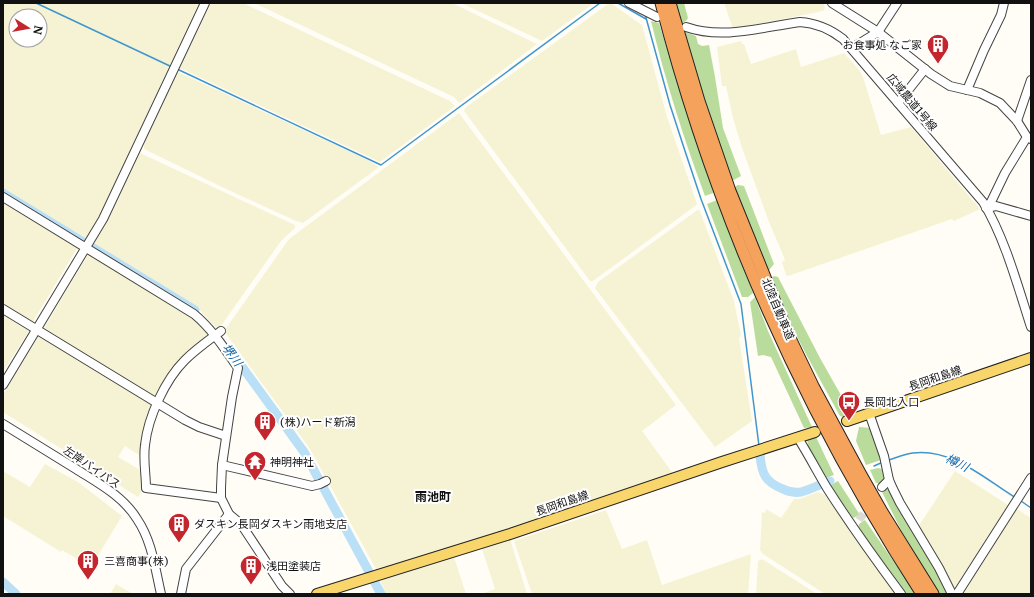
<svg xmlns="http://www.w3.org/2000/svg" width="1034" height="597" viewBox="0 0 1034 597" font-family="Merriweather,'Noto Sans JP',serif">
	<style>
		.farmland { fill: #f6f3d4; fill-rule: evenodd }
		.forest { fill: #b9dc9c }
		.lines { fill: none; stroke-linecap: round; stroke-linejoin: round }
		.stream { stroke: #3f96cf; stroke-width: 1.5 }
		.river { stroke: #b9e0f7; stroke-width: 9 }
		.minor-tunnel { stroke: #dbdad3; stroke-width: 8; stroke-dasharray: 8 4; stroke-linecap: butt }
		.minor-casing { stroke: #444; stroke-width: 10 }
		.major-casing { stroke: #222; stroke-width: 12 }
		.highway-casing { stroke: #222; stroke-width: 13 }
		.minor { stroke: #fff; stroke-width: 8 }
		.major { stroke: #f9d66b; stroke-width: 10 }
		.highway { stroke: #f5a25d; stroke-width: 11 }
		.labels { text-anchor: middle; stroke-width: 4; stroke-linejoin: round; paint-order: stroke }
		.poi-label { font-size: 11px; fill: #111; stroke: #fff; text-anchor: start }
		.street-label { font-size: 11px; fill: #111; stroke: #fff }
		.water-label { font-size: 12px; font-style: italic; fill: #1768a6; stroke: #fff }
		.neighbourhood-label { font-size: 12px; font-weight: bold; fill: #111; stroke: #fff }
	</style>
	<rect width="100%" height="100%" fill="#fffdf5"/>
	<!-- farmland -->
	<g class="farmland">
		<path d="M3,3H199L99,216L86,238L3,189ZM16,16H40V40H16Z"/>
		<polygon points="211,3 243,3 450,101 455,106 380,162 180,68"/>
		<polygon points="254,3 452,3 537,44 459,103 454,97"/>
		<polygon points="461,3 594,3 542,41"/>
		<polygon points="724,3 823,3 825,8 823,11 733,29"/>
		<polygon points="608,4 612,4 642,25 667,117 697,204 695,206 593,281 590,281 464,111 465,108"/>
		<polygon points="741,41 742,44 744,44 751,64 796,49 801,67 844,53 860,71 863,77 881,135 911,127 980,209 954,221 952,219 788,276 786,275 782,262 785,260 784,257 769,222 742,148 733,118 726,86 722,86 717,47"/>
		<polygon points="178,72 366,159 379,167 303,223 296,221 224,188 146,150 144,148 144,144"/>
		<polygon points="459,113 676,405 642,431 674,475 457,547 377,571 310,449 224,331 289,239"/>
		<polygon points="140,153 295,225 295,228 281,241 218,330 198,308 94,244 115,206"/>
		<polygon points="3,201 78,247 32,323 3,306"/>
		<polygon points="699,209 734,301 741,336 739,338 752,421 715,447 595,288 598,282"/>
		<polygon points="89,253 195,317 207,331 209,336 157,398 154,399 43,330"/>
		<polygon points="3,315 29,331 3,372"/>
		<polygon points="39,336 152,403 153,408 142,457 125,446 118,457 142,471 144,487 138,497 3,412 3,395"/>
		<polygon points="45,464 78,482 122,516 91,567 62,550 61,552 3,516 3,471 30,487"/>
		<polygon points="955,471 1008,505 954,589 943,568 918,527"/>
		<polygon points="818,492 825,495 898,594 825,594 763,554 760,550 762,512 765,513 766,509 781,518 794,499 799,499"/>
		<polygon points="1017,509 1031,518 1031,594 963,594"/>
		<polygon points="606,510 622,549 647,540 662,585 751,554 748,594 532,594 514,541"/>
		<polygon points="510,539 527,594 481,594 495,589 482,549"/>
		<polygon points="454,557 466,594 386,594 380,580"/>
		<polygon points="762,559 817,594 756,594 758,561"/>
		<polygon points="116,584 133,594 110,594"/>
	</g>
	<!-- forest -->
	<g class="forest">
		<polygon points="675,3 684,3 688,18 686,21 682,23"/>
		<path d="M651,21L659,23L688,117L712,187L713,193L705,196C684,139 665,80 651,21Z"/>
		<polygon points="685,32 696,36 698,44 702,46 709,45 715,77 723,128 741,176 730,182 685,38"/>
		<polygon points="738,185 744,186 772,259 774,264 766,274 734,187"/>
		<polygon points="717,200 753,293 748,297 742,297 707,204"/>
		<polygon points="774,276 778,277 820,358 851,413 843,417 840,416 807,356 775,294 770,279"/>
		<polygon points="755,297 768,331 812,427 804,428 771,357 763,355 758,356 750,302"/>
		<polygon points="859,427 871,428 881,460 866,465 856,441"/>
		<polygon points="815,435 834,475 826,478 809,450 807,439"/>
		<polygon points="878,468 882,469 884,479 881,485 878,483 876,483 870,470"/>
		<polygon points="838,481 860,515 853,518 832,490 831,485"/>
		<polygon points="885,488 889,490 949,594 939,594 900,528 882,492"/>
		<polygon points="865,520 916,594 905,594 872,546 858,529 859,524"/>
	</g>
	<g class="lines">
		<!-- stream -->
		<g class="stream">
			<polyline points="36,3 172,67"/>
			<polyline points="618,3 646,19"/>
			<polyline points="645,14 670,105 684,148 701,199 741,304 759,446"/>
			<polyline points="177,69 381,165 600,3"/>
			<path d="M889,460C896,458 904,454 913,453C952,448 985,479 1016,498"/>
			<polyline points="874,466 883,462"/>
			<polyline points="1021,501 1031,508"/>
		</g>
		<!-- river -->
		<g class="river">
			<polyline points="3,193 195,310"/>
			<polyline points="235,357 304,452 381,594"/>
			<path d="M760,456C762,474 765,482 783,489C789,492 795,493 801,492C811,489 821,484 830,481"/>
			<polyline points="3,582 16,594"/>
		</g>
		<!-- minor-tunnel -->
		<polyline class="minor-tunnel" points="859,520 882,487"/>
		<!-- minor casing -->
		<g class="minor-casing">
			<g id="minor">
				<polyline points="629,3 657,17"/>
				<polyline points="832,3 878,32 931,74 950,86 980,93 1000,103 1017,121 1027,137 1031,139"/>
				<path d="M686,27C723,40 762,27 800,22C817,23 830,29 843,39L983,202C1005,238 1018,287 1031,327"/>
				<polyline points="852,48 878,32 897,3"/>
				<polyline points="967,90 984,50 1001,15 1004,3"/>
				<polyline points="898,103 925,69"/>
				<polyline points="1017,121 1031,80"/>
				<polyline points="1027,137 1005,173 991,202 986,208 996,206 1031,216"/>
				<path d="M3,197L194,314C212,329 225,349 238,368L232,397L222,465L221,488V498L229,514L241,524L282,586L290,594"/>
				<polyline points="3,309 185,420 199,427 226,436"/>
				<path d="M221,331C209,340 196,349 185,360C165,380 148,417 145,445C143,460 146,474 146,488L221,498"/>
				<polyline points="3,385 103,219 205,3"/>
				<polyline points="869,413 884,456 889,480 893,489 900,503 939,568 952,594"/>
				<path d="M3,424C27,439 52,454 76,469C98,483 123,496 137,519C152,541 155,568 161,594"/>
				<path d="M798,438C808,454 817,471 827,488C850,524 875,559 901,594"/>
				<polyline points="222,465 312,486 320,484 326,481"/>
				<polyline points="882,487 889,480"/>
				<polyline points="181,594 186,569 229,514"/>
				<polyline points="957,594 1031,478"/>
			</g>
		</g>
		<!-- major casing -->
		<g class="major-casing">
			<g id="major">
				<polyline points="847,421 1031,358"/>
				<polyline points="317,594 510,534 722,462 815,432"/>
			</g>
		</g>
		<!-- highway casing -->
		<g class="highway-casing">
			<g id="highway">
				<path d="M661,3C715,213 804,412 922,594"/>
				<polyline points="670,3 699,101 730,191 788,334 813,386 860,473 882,512 933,594"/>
			</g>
		</g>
		<!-- minor -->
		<use href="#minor" class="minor"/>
		<!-- major -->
		<use href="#major" class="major"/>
		<!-- highway -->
		<use href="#highway" class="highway"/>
	</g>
	<!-- icons -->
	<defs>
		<g id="building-pin" transform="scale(1.15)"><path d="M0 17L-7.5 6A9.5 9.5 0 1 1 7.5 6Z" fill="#c4262e" stroke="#fff"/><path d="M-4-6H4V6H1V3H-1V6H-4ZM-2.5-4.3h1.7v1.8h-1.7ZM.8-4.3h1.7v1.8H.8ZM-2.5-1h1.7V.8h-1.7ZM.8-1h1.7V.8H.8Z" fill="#fff"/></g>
		<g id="bus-pin" transform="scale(1.15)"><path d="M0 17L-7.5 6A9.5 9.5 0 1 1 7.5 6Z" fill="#c4262e" stroke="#fff"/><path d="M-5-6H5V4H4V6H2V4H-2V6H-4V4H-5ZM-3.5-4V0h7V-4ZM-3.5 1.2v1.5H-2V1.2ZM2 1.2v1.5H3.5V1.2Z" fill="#fff"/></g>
		<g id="temple-pin" transform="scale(1.15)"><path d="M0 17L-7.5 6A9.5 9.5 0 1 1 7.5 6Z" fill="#c4262e" stroke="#fff"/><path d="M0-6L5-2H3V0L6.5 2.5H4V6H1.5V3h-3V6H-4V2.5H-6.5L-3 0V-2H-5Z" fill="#fff"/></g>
	</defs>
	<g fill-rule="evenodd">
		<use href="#building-pin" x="938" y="45"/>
		<use href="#bus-pin" x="849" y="402"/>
		<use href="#building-pin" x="265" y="422"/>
		<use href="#temple-pin" x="255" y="462"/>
		<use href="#building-pin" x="179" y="524"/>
		<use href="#building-pin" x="88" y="561"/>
		<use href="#building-pin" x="251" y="566"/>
	</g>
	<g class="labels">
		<!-- poi labels -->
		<g class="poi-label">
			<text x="922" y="49" text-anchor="end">お食事処 なご家</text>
			<text x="864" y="406">長岡北入口</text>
			<text x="280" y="426">(株)ハード新潟</text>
			<text x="270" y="466">神明神社</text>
			<text x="194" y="528">ダスキン長岡ダスキン雨地支店</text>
			<text x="104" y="565">三喜商事(株)</text>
			<text x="266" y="570">浅田塗装店</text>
		</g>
		<!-- street labels -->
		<g class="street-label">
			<text transform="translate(912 102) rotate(50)" y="4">広域農道1号線</text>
			<text transform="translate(778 309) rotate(67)" y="4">北陸自動車道</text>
			<text transform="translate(935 378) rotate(-19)" y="4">長岡和島線</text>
			<text transform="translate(92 467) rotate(34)" y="4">左岸バイパス</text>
			<text transform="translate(562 503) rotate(-19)" y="4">長岡和島線</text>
		</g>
		<!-- water labels -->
		<g class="water-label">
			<text transform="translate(232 355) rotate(53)" y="4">堺川</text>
			<text transform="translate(957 463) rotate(26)" y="4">樽川</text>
		</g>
		<!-- neighbourhood labels -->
		<g class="neighbourhood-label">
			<text x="433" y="501">雨池町</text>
		</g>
	</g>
	<!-- border -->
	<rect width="1034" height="597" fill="none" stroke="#111111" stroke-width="8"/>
	<!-- north arrow -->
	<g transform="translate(28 28) rotate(101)"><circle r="19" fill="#ffffff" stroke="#a0a0a0"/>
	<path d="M0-3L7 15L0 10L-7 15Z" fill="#c4262e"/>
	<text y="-6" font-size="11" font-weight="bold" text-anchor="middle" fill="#111111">N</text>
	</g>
</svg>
